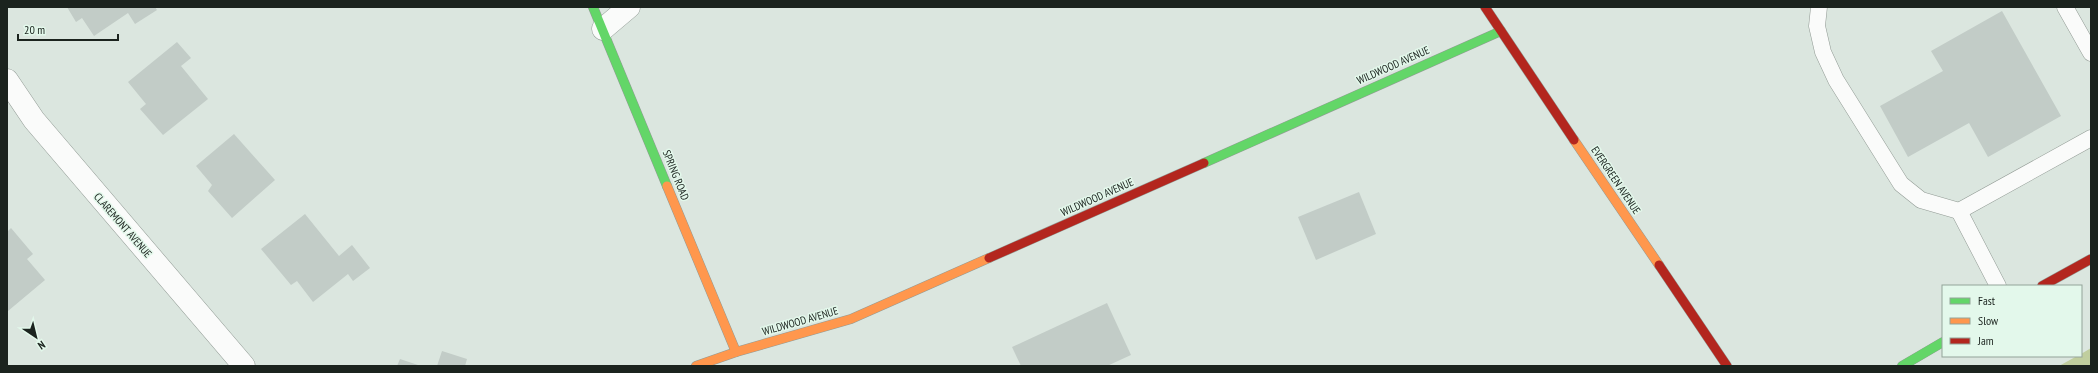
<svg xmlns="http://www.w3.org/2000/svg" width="2098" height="373" viewBox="0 0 2098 373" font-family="'PT Sans Narrow',sans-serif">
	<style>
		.forest { fill: #c0ce9e }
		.building { fill: #c2ccc7 }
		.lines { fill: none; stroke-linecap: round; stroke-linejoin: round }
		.lane-casing { stroke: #929b95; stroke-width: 17 }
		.street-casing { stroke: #929b95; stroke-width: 23 }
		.fast-casing { stroke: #929b95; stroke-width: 10 }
		.slow-casing { stroke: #929b95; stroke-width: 10 }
		.jam-casing { stroke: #929b95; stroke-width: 10 }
		.lane { stroke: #fafbfa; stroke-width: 16 }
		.street { stroke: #fafbfa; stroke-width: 22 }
		.fast { stroke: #63d668; stroke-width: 9 }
		.slow { stroke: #ff974d; stroke-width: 9 }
		.jam { stroke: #b3261e; stroke-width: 9 }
		.labels { text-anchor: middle; stroke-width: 3; stroke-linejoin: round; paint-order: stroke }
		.street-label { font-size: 11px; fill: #1b231e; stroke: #e3f8eb }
	</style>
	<rect width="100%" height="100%" fill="#dbe6df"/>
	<!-- forest -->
	<polygon class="forest" points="2091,348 2091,366 2059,366 2077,356 2081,356 2081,354"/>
	<!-- building -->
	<g class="building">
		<polygon points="67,7 155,7 157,10 135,24 128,13 94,36 82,18 76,22"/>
		<polygon points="2002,11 2061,116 1988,157 1969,123 1908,157 1880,106 1943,71 1931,51"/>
		<polygon points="177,42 191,58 181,66 208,99 163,135 140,109 146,104 128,82"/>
		<polygon points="234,134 275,180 232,218 208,191 212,185 196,166"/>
		<polygon points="1359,192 1376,234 1316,260 1298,217"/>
		<polygon points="305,214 339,256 352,245 370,268 353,281 348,274 313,302 297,281 291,285 261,249"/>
		<polygon points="11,228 33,254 27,259 45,280 8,311 7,232"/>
		<polygon points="1107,303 1131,355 1107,366 1021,366 1012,347"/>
		<polygon points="442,351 467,359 465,366 437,366"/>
		<polygon points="400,359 421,366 397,366"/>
	</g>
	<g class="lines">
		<!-- lane casing -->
		<g class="lane-casing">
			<g id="lane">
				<polyline points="1819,7 1817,26 1823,52 1836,80 1901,184 1921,200 1959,211 2091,138"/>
				<polyline points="2065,7 2091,53"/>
				<polyline points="1959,211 1998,286"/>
			</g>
		</g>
		<!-- street casing -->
		<g class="street-casing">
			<g id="street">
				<polyline points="603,29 629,7"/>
				<polyline points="7,80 34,120 244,366"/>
			</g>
		</g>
		<!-- fast casing -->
		<g class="fast-casing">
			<g id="fast">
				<polyline points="593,7 667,186"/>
				<polyline points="1204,163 1501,31"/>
				<polyline points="1902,366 1943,342"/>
			</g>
		</g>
		<!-- slow casing -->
		<g class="slow-casing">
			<g id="slow">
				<polyline points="1574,140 1659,265"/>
				<polyline points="667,186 736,352"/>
				<polyline points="696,366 736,352 851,319 989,258"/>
			</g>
		</g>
		<!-- jam casing -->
		<g class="jam-casing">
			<g id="jam">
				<polyline points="1485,7 1574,140"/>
				<polyline points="989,258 1204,163"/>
				<polyline points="1659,265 1727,366"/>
				<polyline points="2042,286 2091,259"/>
			</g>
		</g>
		<!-- lane -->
		<use href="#lane" class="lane"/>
		<!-- street -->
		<use href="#street" class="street"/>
		<!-- fast -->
		<use href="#fast" class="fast"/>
		<!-- slow -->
		<use href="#slow" class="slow"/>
		<!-- jam -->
		<use href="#jam" class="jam"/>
	</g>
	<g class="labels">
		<!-- street labels -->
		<g class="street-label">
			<text transform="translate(1393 65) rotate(-24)" y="4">WILDWOOD AVENUE</text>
			<text transform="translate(676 175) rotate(68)" y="4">SPRING ROAD</text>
			<text transform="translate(1616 180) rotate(56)" y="4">EVERGREEN AVENUE</text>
			<text transform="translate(1097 197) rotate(-24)" y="4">WILDWOOD AVENUE</text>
			<text transform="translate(123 225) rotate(49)" y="4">CLAREMONT AVENUE</text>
			<text transform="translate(800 321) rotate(-16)" y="4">WILDWOOD AVENUE</text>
		</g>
	</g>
	<!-- border -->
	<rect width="2098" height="373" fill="none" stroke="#1b231e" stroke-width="16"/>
	<!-- legend -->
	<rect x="1942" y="285" width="140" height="72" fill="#e3f8eb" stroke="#93a399"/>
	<rect x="1950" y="298" width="20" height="6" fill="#63d668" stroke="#93a399"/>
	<text x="1978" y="305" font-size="12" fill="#1b231e">Fast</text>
	<rect x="1950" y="318" width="20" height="6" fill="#ff974d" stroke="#93a399"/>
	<text x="1978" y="325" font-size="12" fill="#1b231e">Slow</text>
	<rect x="1950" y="338" width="20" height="6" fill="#b3261e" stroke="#93a399"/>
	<text x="1978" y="345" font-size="12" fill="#1b231e">Jam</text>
	<!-- north arrow -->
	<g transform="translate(36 337) rotate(145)" stroke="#e3f8eb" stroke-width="3" paint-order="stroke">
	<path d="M0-3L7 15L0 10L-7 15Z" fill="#1b231e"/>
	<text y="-6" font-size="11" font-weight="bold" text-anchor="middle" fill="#1b231e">N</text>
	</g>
	<!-- scale -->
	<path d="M18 34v6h100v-6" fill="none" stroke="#1b231e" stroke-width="2"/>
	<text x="24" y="34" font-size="12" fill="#1b231e" stroke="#e3f8eb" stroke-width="3" paint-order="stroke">20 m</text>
</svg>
